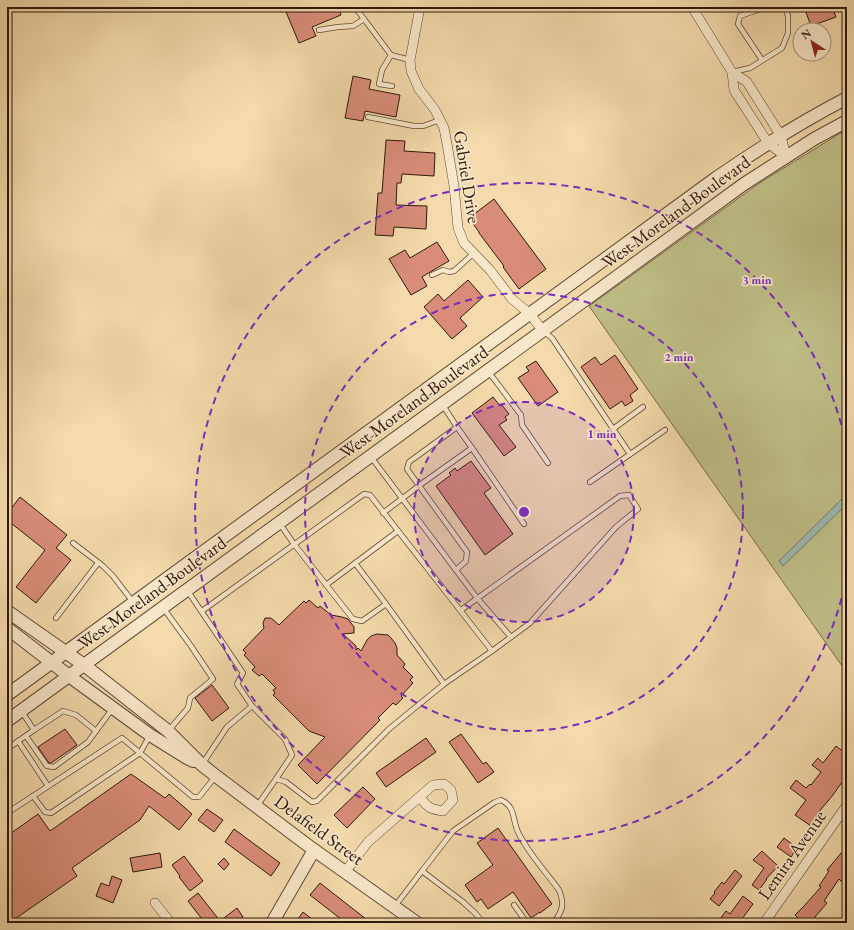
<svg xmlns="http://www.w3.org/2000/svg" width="854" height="930" viewBox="0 0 854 930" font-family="'EB Garamond',serif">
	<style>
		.green { fill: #bfbe87; stroke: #766c4a }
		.water { fill: #9db9b1; stroke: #71796f }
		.building { fill: #d98d79; stroke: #2e190c }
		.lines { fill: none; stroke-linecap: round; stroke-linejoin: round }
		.service-casing { stroke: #604934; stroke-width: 6 }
		.minor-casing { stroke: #604934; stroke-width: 10 }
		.tertiary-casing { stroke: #604934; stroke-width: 14 }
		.service { stroke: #f8e7c9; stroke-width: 4.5 }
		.minor { stroke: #f8e7c9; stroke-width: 9 }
		.tertiary { stroke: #f8e7c9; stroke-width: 12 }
		.ring { fill: none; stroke: #7b2cbf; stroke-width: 2; stroke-dasharray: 7 5 }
		.labels { text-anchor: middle; stroke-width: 3.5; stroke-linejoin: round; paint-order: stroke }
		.street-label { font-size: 18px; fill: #2e190c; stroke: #f8e7c9 }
		.centre { fill: #7b2cbf; stroke: #f8e7c9; stroke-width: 2 }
		.ring-label { font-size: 12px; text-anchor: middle; font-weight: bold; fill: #7b2cbf; stroke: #f8e7c9; stroke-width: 3.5; stroke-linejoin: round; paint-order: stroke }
	</style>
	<rect width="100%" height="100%" fill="#f4daac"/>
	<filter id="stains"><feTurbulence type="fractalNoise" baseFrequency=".005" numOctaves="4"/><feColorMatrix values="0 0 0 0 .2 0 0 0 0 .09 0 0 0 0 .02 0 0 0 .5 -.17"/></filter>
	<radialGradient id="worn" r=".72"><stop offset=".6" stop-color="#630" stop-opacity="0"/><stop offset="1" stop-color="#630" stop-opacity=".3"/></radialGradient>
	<!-- green -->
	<polygon class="green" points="847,129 847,673 589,306 761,182"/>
	<!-- water -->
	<polygon class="water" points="847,494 847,504 783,566 779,561"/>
	<!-- building -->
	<g class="building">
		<polygon points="284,7 338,7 341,15 312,27 316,36 299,43"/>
		<polygon points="804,7 832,7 836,17 811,26"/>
		<polygon points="353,76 371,80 369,89 400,95 396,117 365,111 363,121 345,118"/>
		<polygon points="386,140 405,141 404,151 435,153 434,176 402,174 401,183 397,183 396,205 427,206 426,229 394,227 393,236 375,235 378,193 382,193"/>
		<polygon points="494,199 546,269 519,289 503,267 504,266 479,233 479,232 469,218"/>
		<polygon points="437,242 449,261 430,272 422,277 427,286 411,295 389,259 405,250 410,258"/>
		<polygon points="468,280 483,297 460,318 467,326 452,339 424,307 438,294 444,301"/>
		<polygon points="615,355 638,389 630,395 633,401 625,406 622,401 610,409 581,367 595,357 601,365"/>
		<polygon points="536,361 558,392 538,406 518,378 529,371 526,367"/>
		<polygon points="493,397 500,406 502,405 509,414 505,417 507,420 499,425 516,447 504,456 472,413"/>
		<polygon points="471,461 491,488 484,493 513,534 485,555 436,486 451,475 449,473 455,468 457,471"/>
		<polygon points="20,497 67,535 56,548 71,560 36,603 16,587 45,550 7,520 7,514"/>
		<polygon points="309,600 318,608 320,606 331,615 342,617 348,619 354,627 354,633 343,634 356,646 356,650 358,648 361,651 367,640 371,636 377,634 388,635 391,638 395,643 397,648 397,655 405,664 403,667 413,677 410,680 413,683 401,696 403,698 396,705 393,703 378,718 380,720 317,784 298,765 325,737 309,731 273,695 275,693 273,690 276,688 262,674 259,676 252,670 255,667 244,655 246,653 243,650 264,628 263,623 265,618 271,618 279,625 304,601 306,603"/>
		<polygon points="212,685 229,708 212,721 195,698"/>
		<polygon points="65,729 77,745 51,763 49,763 38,747"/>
		<polygon points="461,734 483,764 486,762 494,772 478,783 449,742"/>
		<polygon points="426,738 436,752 386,787 376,773"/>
		<polygon points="847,744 847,775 833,795 817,814 818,815 811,826 795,815 806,800 790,788 796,780 806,788 810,784 811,785 821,772 812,765 818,758 823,763 836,746 841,750"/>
		<polygon points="131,774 165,798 169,794 192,814 179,830 149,806 140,820 72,868 77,876 12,921 7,913 7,836 38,814 50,831"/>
		<polygon points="363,787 375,799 347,828 334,815"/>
		<polygon points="207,809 223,820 214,832 198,820"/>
		<polygon points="498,828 552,904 540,913 540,912 531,918 513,892 488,909 481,899 477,902 465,885 493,865 477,843"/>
		<polygon points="234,829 280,863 271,876 225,842"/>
		<polygon points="784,838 797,848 791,857 777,847"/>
		<polygon points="847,846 847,879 843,883 839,879 824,901 827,903 815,917 815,918 810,923 803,923 795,915 804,906 821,887 819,886 829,871 827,870"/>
		<polygon points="762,851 778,866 766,879 767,879 759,890 752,885 764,868 753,860"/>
		<polygon points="160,853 162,867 133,872 130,858"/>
		<polygon points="184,856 203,881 190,891 179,877 180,876 172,865"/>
		<polygon points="224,858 229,864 224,870 218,864"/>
		<polygon points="735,870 742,876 719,906 710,899 715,893 714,892 722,882 724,884"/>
		<polygon points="112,876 122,880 113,903 96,896 101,883 109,886"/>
		<polygon points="320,883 371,923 346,923 310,895"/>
		<polygon points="198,893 220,921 237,908 243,917 236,923 205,923 188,901"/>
		<polygon points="743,896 753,904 739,923 717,923 726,911 730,914"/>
		<polygon points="303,912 317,923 295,923"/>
	</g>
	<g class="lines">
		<!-- service casing -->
		<g class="service-casing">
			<g id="service">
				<polyline points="355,7 391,55 410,60"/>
				<polyline points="319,30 338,27 353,26 364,19"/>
				<polyline points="391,55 382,70 379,84 392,86"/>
				<polyline points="762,60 738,24 740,16 766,7"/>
				<polyline points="732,72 750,68 782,48 788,33 788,16 785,7"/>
				<polyline points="368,117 414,126 423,126 440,120"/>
				<polyline points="432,275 443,270 449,272 454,271 474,253"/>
				<polyline points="543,331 552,338 630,454"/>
				<polyline points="488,371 521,415 522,425 548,463"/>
				<polyline points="442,404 457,427 409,462 407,469 467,552 466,561 456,570"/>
				<polyline points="613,429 643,407"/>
				<polyline points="472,448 524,524"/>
				<polyline points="371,457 477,598 511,637"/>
				<polyline points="590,482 665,430"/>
				<polyline points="383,513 424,482 472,448 457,427"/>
				<polyline points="280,524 294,544 353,619 362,621 386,604 444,684"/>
				<polyline points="73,543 103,566 113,576 133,602"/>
				<polyline points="355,563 386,604"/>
				<polyline points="326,585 398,531"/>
				<polyline points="187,590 243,673 237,684 252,706 227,727 203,763"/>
				<polyline points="164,609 191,646 213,679 190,698 188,708 169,730"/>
				<polyline points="202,611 364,494 370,495 492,651 530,623 616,527 638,509 629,495 620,496 461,610"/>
				<polyline points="56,618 98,563"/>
				<polyline points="252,706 285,739 292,755 276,779 257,806"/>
				<polyline points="22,712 34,730 63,711 76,715 96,731 113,708"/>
				<polyline points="26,736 47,766 54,767 88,742 96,731"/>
				<polyline points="18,741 48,786"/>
				<polyline points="7,749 34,730"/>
				<polyline points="276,779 286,782 312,802 317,801 389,729 444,684 492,651"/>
				<polyline points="33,796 45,812 51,813 140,753 150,735"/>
				<polyline points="7,813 122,738 193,797 199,797 215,777"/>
				<polyline points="514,905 527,923"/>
				<polyline points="395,906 422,871"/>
				<path d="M483,923L476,914L463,902L422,871L453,831L495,802L501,800C516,807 512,819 518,832C528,853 545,871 559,890C565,905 562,911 554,923"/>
			</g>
		</g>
		<!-- minor casing -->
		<g class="minor-casing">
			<g id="minor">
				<polyline points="420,7 410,60 411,71 419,89 435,110 444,128 447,144 454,186 458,228 464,243 490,270 512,299 530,314 543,331"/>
				<polyline points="692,7 732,72 747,82 781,136 786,157"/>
				<polyline points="732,72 734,90 768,143 786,157"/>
				<path d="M345,872L368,842L433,785L444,784L451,790L453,800L443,811C430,809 428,808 420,797"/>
				<polyline points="155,903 171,923"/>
				<polyline points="764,923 847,805"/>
			</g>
		</g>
		<!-- tertiary casing -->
		<g class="tertiary-casing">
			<g id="tertiary">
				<polyline points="7,611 84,665 168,731 202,765 216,776 314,850 417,923"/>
				<polyline points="7,628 69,676 150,735 187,758 193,761"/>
				<path d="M7,695L716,178C758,149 801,122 847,98"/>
				<polyline points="7,721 744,184 814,139 847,121"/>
				<polyline points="272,923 314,850"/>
			</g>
		</g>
		<!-- service -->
		<use href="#service" class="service"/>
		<!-- minor -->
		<use href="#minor" class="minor"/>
		<!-- tertiary -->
		<use href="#tertiary" class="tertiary"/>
	</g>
	<!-- distance rings -->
	<circle cx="524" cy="512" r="110" fill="#7b2cbf" fill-opacity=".12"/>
	<g class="ring">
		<circle cx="524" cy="512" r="110"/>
		<circle cx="524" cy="512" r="219"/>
		<path d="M847 575A329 329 0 1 1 847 449"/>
	</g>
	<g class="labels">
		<!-- street labels -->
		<g class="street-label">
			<text transform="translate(467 177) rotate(81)" y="6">Gabriel Drive</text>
			<text transform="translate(676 212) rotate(-36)" y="6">West Moreland Boulevard</text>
			<text transform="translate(414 402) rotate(-36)" y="6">West Moreland Boulevard</text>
			<text transform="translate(152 593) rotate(-36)" y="6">West Moreland Boulevard</text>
			<text transform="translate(319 830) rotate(36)" y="6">Delafield Street</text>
			<text transform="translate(792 855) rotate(-55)" y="6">Lemira Avenue</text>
		</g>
	</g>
	<circle cx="524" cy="512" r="6" class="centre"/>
	<g class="ring-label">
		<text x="757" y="284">3 min</text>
		<text x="679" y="361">2 min</text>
		<text x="602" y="438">1 min</text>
	</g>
	<!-- margin -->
	<rect width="854" height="930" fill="none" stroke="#f4daac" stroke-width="24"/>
	<rect x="8" y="8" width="838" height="914" fill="none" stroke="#2e190c" stroke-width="2"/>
	<rect x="12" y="12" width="830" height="906" fill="none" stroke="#2e190c"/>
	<!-- north arrow -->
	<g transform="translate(812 42) rotate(324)"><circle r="19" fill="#f8e7c9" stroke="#a7957d"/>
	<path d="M0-3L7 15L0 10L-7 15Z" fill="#8f2418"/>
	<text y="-6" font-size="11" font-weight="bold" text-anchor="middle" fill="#2e190c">N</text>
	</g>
	<rect width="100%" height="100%" filter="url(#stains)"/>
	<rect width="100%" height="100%" fill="url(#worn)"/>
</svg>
